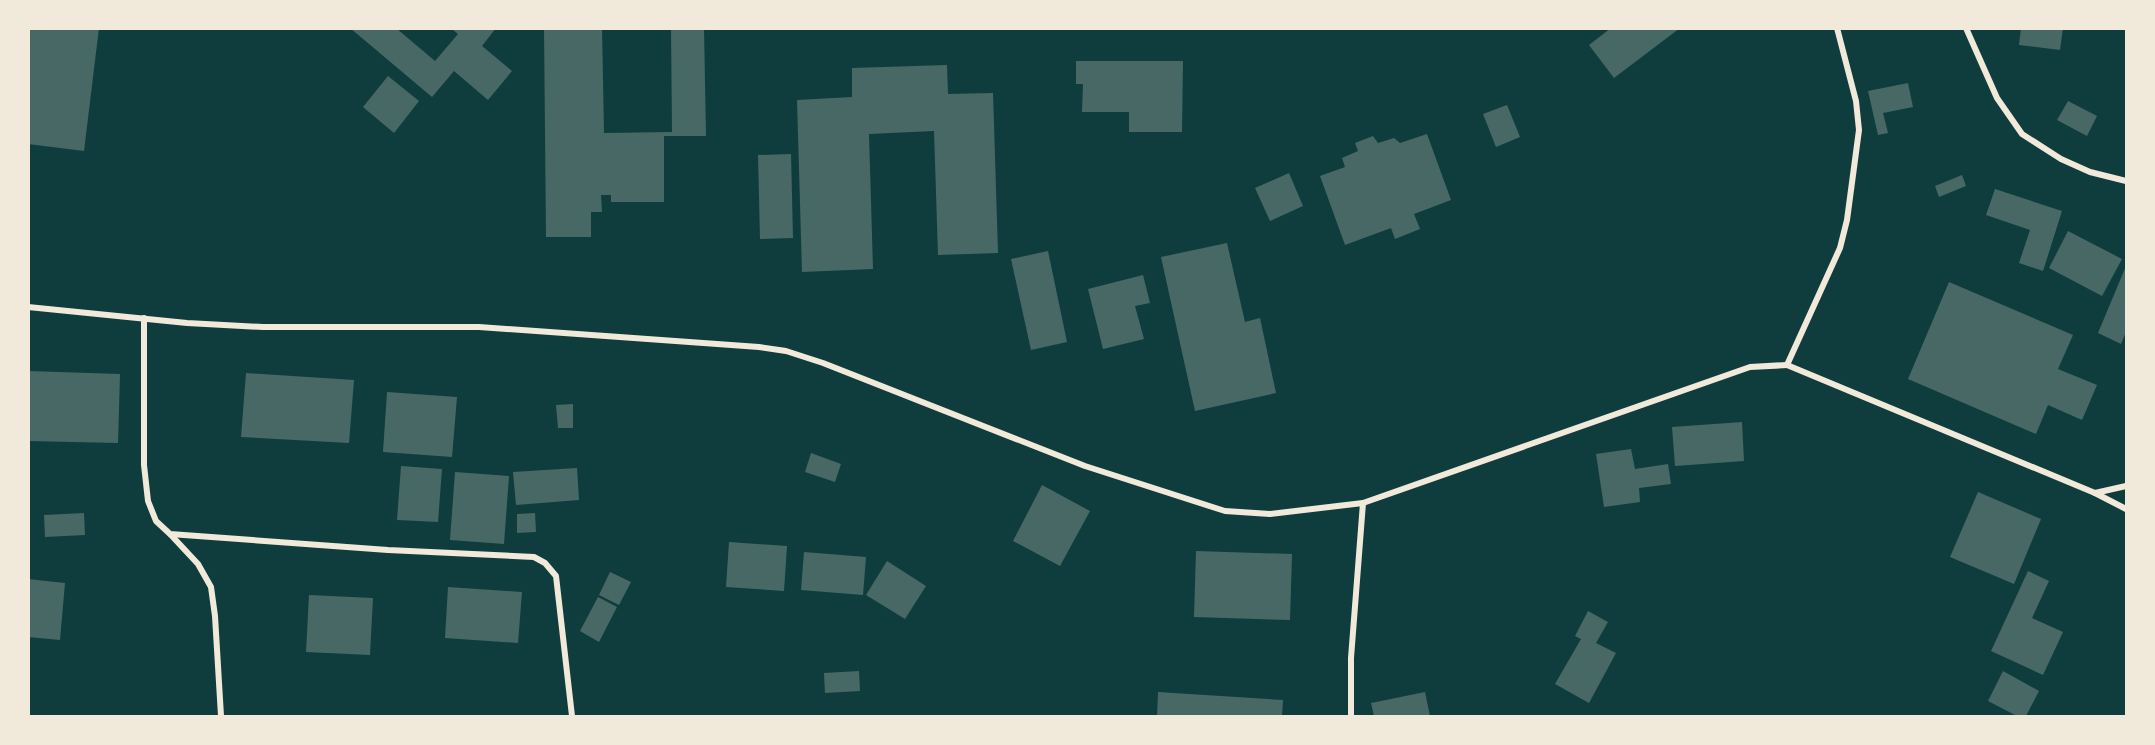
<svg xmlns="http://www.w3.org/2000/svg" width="2155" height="745" viewBox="0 0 2155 745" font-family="'Fira Sans',sans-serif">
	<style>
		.building { fill: #486865 }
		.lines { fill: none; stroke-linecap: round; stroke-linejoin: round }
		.minor { stroke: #f1e9da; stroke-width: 6 }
	</style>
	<rect width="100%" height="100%" fill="#0f3d3e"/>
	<!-- building -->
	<g class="building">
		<polygon points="28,28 99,28 84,151 28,144"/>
		<polygon points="350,28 396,28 435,61 458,34 451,28 496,28 482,46 512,71 488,100 454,71 432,97"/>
		<polygon points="544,28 602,28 604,133 672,132 671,28 704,28 706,136 664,136 664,202 611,202 611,195 601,195 602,212 591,212 591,237 546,237"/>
		<polygon points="1611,28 1680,28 1614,78 1589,45"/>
		<polygon points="2021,28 2063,28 2060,50 2019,45"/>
		<polygon points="1076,61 1183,61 1182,132 1129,132 1129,112 1082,112 1083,84 1076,84"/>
		<polygon points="947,65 948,94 993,93 998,253 938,255 934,131 869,134 873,269 802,272 797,100 852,97 852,68"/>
		<polygon points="388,76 419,101 394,133 363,107"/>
		<polygon points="1908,83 1913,107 1883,113 1888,133 1878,135 1868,91"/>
		<polygon points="2068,101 2097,116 2087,136 2057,120"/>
		<polygon points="1507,105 1520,137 1496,147 1483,114"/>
		<polygon points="1427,134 1451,200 1414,214 1420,229 1395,239 1391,228 1345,245 1320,176 1345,167 1342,158 1358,151 1355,143 1373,136 1378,143 1394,138 1400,143"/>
		<polygon points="791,154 793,238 760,239 758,155"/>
		<polygon points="1289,173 1303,206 1270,221 1255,188"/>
		<polygon points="1962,175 1966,186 1939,197 1935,186"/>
		<polygon points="1995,189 2062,211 2043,271 2019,263 2030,230 1986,215"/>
		<polygon points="2068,231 2122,259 2102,296 2049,268"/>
		<polygon points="1227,243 1245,322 1260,318 1276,393 1195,411 1161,257"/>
		<polygon points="1048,251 1067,342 1031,350 1011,259"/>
		<polygon points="2126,266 2126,332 2121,344 2098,333"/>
		<polygon points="1143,275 1150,303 1135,306 1144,339 1103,349 1088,289"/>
		<polygon points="1949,282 2073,335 2058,369 2097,385 2082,420 2048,405 2036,434 1908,379"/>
		<polygon points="28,371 120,374 118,443 28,441"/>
		<polygon points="246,373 354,380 349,443 241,437"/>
		<polygon points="387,392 457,397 452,457 383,452"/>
		<polygon points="573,404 573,428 558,428 556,405"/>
		<polygon points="1742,422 1744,461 1675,466 1672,427"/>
		<polygon points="1631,449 1635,469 1668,464 1671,484 1639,488 1640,502 1604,507 1596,454"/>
		<polygon points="811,453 841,464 835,482 805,472"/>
		<polygon points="401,466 442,469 438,522 397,520"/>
		<polygon points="577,468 579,500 516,505 513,472"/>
		<polygon points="455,472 509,476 504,544 450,540"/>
		<polygon points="1042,485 1090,511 1060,566 1013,541"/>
		<polygon points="1978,492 2041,519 2014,584 1950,557"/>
		<polygon points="84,513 85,535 45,537 44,515"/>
		<polygon points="535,513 536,532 517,533 517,514"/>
		<polygon points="729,542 787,546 784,591 726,587"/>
		<polygon points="1196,551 1292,554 1290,620 1194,617"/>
		<polygon points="804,552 866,557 863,595 801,590"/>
		<polygon points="887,561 926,586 905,619 866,595"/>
		<polygon points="2028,571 2049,581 2032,618 2063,632 2043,675 1991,651"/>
		<polygon points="610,572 631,582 619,605 599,595"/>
		<polygon points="28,579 65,583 60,640 28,637"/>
		<polygon points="448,587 522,592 518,643 445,638"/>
		<polygon points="309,595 373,598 370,655 306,652"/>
		<polygon points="598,597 617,607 599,642 580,631"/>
		<polygon points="1588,611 1608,622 1596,643 1616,653 1589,703 1555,684 1581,639 1575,636"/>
		<polygon points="859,671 860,691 825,693 824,673"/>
		<polygon points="2003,671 2039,691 2026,716 2017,716 1988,701"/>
		<polygon points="1158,692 1283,700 1282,716 1157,716"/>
		<polygon points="1425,692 1430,716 1374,716 1371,703"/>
	</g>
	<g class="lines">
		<!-- minor -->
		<g class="minor">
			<polyline points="1837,28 1856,101 1859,130 1847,220 1840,248 1787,365 2095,493 2126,509"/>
			<polyline points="1966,28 1997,98 2022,134 2061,159 2090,172 2126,181"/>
			<polyline points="28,307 187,323 263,327 479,327 759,347 786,351 823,363 1085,466 1225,511 1270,514 1363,503 1750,367 1787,365"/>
			<polyline points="144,318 144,465 148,501 156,521 170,534 388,550 534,557 545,563 556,576 572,716"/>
			<polyline points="2095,493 2126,486"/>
			<polyline points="171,535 198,564 211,587 215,616 221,716"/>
			<polyline points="1351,716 1351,658 1363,503"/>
		</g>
	</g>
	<!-- border -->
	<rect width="2155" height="745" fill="none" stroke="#f1e9da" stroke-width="60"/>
</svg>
